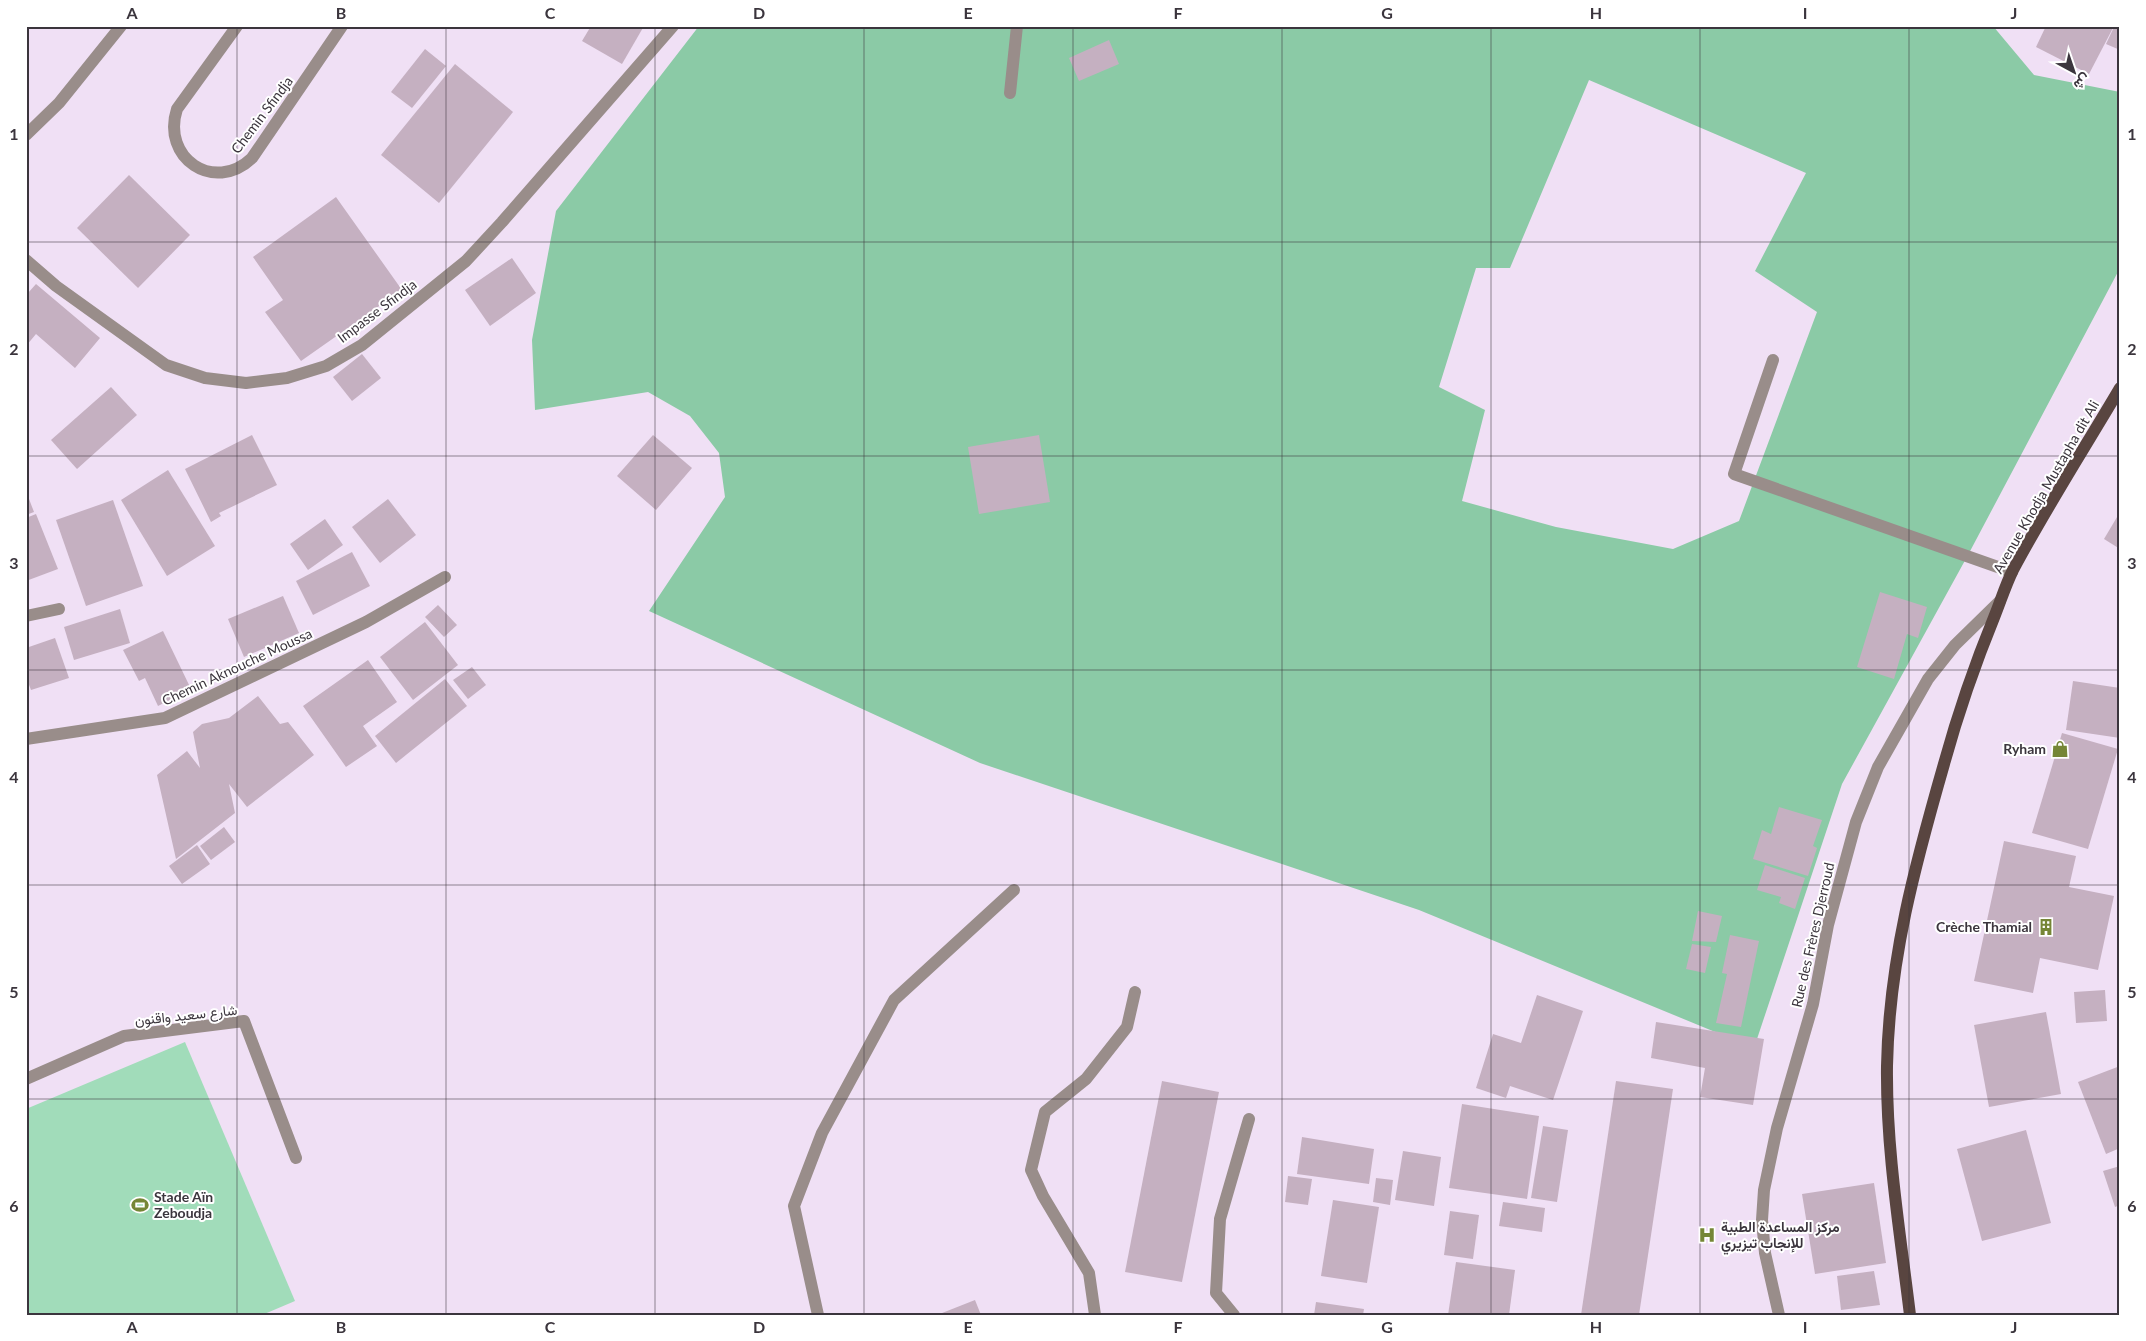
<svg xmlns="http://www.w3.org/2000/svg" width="2146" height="1341" viewBox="0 0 2146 1341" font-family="Lato,Vazirmatn,sans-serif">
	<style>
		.green { fill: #a1dcba }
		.forest { fill: #8bcaa6; fill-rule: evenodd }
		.building { fill: #c5b0c1 }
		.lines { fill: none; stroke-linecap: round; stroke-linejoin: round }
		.minor { stroke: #998d8a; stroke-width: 12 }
		.major { stroke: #594540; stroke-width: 12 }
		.grid { fill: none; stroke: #3b353d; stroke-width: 1; stroke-opacity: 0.55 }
		.labels { text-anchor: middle; stroke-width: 4; stroke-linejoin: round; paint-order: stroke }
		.street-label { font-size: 14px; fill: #3b353d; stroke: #fff }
		.poi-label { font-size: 14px; font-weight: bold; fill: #3b353d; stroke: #fff; text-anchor: end }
		.neatline { fill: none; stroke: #3b353d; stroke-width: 2 }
		.grid-label { font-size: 16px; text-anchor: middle; font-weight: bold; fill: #3b353d }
	</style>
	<rect width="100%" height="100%" fill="#f0e0f5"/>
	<!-- green -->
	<polygon class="green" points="185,1042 295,1301 262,1315 26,1315 26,1109"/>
	<!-- forest -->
	<path class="forest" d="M699,26H1993L2034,75L2120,92V268L1968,555L1842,784L1754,1048L1419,910L980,763L649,611L725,497L719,453L690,416L648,392L535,410L532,340L556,211ZM1589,80L1806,173L1755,271L1817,312L1739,521L1673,549L1556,527L1462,501L1485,410L1439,387L1476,268H1510Z"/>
	<!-- building -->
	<g class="building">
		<polygon points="591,26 644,26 622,64 582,41"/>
		<polygon points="2046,26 2114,26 2089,74 2036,47"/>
		<polygon points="2114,27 2120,30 2120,50 2106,44"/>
		<polygon points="1109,40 1119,64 1079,81 1069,58"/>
		<polygon points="425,49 446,66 412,108 391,92"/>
		<polygon points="455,64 513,112 439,203 381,155"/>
		<polygon points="129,175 190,235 138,288 77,228"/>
		<polygon points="336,197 402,290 301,361 265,312 283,300 253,257"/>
		<polygon points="512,258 536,293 490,326 465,290"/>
		<polygon points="36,284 100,338 75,368 36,334 26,346 26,292 28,293"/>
		<polygon points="362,354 381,378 352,401 333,377"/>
		<polygon points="111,387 137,415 77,469 51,440"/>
		<polygon points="252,435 277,485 219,513 221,516 211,522 185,469"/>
		<polygon points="653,435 692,468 656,510 617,476"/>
		<polygon points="1039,435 1050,502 979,514 968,447"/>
		<polygon points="168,470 215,546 167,576 121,500"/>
		<polygon points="26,491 34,512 26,515"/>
		<polygon points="388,499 416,535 380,563 352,527"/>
		<polygon points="113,500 143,586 86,606 56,520"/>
		<polygon points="2120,512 2120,549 2104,539"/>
		<polygon points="36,514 58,569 26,581 26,518"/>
		<polygon points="325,519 343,545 308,570 290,544"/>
		<polygon points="352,552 370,586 313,615 296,581"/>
		<polygon points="1880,592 1927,607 1918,638 1907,634 1894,679 1857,667"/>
		<polygon points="283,596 299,633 244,657 228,619"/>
		<polygon points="438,605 457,625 444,637 425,617"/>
		<polygon points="120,609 130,643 74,660 64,627"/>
		<polygon points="425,622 458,665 413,700 380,657"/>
		<polygon points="163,631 191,689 158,706 145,678 139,681 123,650"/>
		<polygon points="55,638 69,678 31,690 26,677 26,648"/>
		<polygon points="368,660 397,702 363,726 377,746 346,767 303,706"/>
		<polygon points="472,667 486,685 468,699 453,680"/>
		<polygon points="445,679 467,706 396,763 375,736"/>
		<polygon points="2073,681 2120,688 2120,738 2066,730"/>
		<polygon points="258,696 280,724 288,722 314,755 247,807 229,784 235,813 176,859 157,775 187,751 200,768 193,732 202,724 229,718"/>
		<polygon points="2062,733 2118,749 2088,849 2032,833"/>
		<polygon points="1779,807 1822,820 1813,846 1817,848 1808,876 1753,859 1762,830 1771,834"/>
		<polygon points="224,827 235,842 211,860 200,846"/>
		<polygon points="2004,841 2076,856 2069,887 2114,896 2098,970 2040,958 2033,993 1974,981"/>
		<polygon points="197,845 210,864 182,884 169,866"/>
		<polygon points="1765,865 1805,878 1795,909 1779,903 1781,897 1757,890"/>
		<polygon points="1698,911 1722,916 1716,942 1692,941"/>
		<polygon points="1730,935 1759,941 1741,1027 1716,1023 1727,974 1722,973"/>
		<polygon points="1692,944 1711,947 1705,973 1686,969"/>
		<polygon points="2105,990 2107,1021 2076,1023 2074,992"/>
		<polygon points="1537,995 1583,1011 1553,1100 1510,1086 1506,1098 1476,1088 1493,1034 1521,1043"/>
		<polygon points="2046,1012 2061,1094 1989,1107 1974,1025"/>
		<polygon points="1656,1022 1764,1039 1753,1105 1700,1097 1705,1068 1651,1058"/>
		<polygon points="2120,1066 2120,1148 2106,1154 2078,1082"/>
		<polygon points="1162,1081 1219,1092 1182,1282 1125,1272"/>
		<polygon points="1616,1081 1673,1089 1639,1315 1581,1315"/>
		<polygon points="1462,1104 1539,1116 1527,1199 1449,1188"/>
		<polygon points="1543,1126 1568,1130 1557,1202 1531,1198"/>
		<polygon points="2026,1130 2051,1223 1982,1241 1957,1149"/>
		<polygon points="1302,1137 1374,1149 1369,1184 1297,1174"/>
		<polygon points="1403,1151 1441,1157 1434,1206 1395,1200"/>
		<polygon points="2120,1166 2120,1205 2115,1207 2103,1171"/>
		<polygon points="1288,1176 1312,1179 1308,1205 1285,1202"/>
		<polygon points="1376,1178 1393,1180 1390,1205 1373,1202"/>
		<polygon points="1874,1183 1886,1263 1815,1274 1802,1194"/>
		<polygon points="1333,1200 1379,1207 1367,1283 1321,1276"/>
		<polygon points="1503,1202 1545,1208 1542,1232 1499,1226"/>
		<polygon points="1450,1211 1479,1215 1473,1259 1444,1255"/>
		<polygon points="1456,1262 1515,1270 1509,1315 1448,1315"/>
		<polygon points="1874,1271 1880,1305 1841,1310 1837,1276"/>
		<polygon points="975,1300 981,1315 937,1315"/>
		<polygon points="1316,1302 1364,1309 1363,1315 1314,1315"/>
	</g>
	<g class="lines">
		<!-- minor -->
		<g class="minor">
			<path d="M237,26L177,109C161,158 214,194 252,158L342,26"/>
			<polyline points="1010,93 1017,26"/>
			<polyline points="26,135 59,103 121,26"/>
			<polyline points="26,260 56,286 166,365 205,378 246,383 287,378 326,366 362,345 466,261 502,222 673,26"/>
			<polyline points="1773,360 1734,474 2012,572"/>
			<polyline points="26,616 59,609"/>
			<polyline points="26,739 165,718 366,622 445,577"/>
			<polyline points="26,1079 124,1036 244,1021 296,1158"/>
			<polyline points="818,1315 794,1206 822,1133 894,1000 1014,890"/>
			<polyline points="1095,1315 1089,1273 1043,1196 1031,1170 1045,1112 1086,1079 1127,1027 1135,992"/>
			<polyline points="1234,1315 1216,1293 1220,1219 1249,1119"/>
			<polyline points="1779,1315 1765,1253 1762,1220 1764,1190 1777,1128 1813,1004 1828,925 1856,822 1878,767 1928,679 1955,645 2000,601"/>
		</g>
		<!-- major -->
		<path class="major" d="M1910,1315C1900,1232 1886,1149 1887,1066C1889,960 1915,865 1944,764C1958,713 1975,664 1995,615C2001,600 2006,584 2013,570C2046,508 2084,449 2120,388"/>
	</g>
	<!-- grid -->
	<path class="grid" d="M237,26V1315M446,26V1315M655,26V1315M864,26V1315M1073,26V1315M1282,26V1315M1491,26V1315M1700,26V1315M1909,26V1315M26,242H2120M26,456H2120M26,670H2120M26,885H2120M26,1099H2120"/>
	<!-- icons -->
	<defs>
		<g id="shop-bare" transform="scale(1.35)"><path d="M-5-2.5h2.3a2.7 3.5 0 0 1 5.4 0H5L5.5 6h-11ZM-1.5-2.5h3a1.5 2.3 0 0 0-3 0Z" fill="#758636" stroke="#fff" stroke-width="2.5" paint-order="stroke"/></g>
		<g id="building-bare" transform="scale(1.35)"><path d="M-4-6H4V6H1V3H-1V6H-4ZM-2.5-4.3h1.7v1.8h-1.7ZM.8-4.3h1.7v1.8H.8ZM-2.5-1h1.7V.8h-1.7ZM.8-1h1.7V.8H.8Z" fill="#758636" stroke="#fff" stroke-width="2.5" paint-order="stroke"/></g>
		<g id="stadium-bare" transform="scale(1.35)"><path d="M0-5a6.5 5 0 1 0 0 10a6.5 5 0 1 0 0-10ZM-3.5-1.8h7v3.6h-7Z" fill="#758636" stroke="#fff" stroke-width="2.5" paint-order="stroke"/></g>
		<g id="hospital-bare" transform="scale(1.35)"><path d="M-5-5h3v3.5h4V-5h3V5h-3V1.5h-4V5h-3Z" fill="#758636" stroke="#fff" stroke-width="2.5" paint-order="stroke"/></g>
	</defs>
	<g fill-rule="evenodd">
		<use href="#shop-bare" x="2060" y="749"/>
		<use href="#building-bare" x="2046" y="927"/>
		<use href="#stadium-bare" x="140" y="1205"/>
		<use href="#hospital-bare" x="1707" y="1235"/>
	</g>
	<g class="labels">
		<!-- street labels -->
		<g class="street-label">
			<text transform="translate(262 115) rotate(-53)" y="5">Chemin Sfindja</text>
			<text transform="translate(377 311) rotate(-37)" y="5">Impasse Sfindja</text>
			<text transform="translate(2046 487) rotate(-60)" y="5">Avenue Khodja Mustapha dit Ali</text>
			<text transform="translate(237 667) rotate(-25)" y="5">Chemin Aknouche Moussa</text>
			<text transform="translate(1813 935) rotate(-77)" y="5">Rue des Frères Djerroud</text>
			<text transform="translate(186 1015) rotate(-6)" y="5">شارع سعيد واقنون</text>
		</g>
		<!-- poi labels -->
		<g class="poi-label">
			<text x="2046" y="754">Ryham</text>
			<text x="2032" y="932">Crèche Thamial</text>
			<text x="154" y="1202" text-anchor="start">Stade Aïn<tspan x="154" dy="16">Zeboudja</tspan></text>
			<text x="1721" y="1232" text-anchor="start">مركز المساعدة الطبية<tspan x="1721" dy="16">للإنجاب تيزيري</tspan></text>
		</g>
	</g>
	<!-- border -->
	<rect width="2146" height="1341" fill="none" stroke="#ffffff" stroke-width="55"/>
	<!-- north arrow -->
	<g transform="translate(2074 72) rotate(140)" stroke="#ffffff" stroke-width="4" paint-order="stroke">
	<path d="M0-4L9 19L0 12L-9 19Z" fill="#3b353d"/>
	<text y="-8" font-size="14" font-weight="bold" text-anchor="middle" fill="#3b353d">ش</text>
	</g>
	<rect x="28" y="28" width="2090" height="1286" class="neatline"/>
	<g class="grid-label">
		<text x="132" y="19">A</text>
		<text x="341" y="19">B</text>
		<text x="550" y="19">C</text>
		<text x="759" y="19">D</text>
		<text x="968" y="19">E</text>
		<text x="1178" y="19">F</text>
		<text x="1387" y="19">G</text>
		<text x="1596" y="19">H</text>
		<text x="1805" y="19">I</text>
		<text x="2014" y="19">J</text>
		<text x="14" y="140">1</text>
		<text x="2132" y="140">1</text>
		<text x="14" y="355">2</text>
		<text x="2132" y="355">2</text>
		<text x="14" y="569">3</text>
		<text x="2132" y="569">3</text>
		<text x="14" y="783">4</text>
		<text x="2132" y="783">4</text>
		<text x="14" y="998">5</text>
		<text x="2132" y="998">5</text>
		<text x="14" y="1212">6</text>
		<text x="2132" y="1212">6</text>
		<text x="132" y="1333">A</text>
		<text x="341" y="1333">B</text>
		<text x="550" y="1333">C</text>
		<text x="759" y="1333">D</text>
		<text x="968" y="1333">E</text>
		<text x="1178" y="1333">F</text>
		<text x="1387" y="1333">G</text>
		<text x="1596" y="1333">H</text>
		<text x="1805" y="1333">I</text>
		<text x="2014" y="1333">J</text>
	</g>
</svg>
